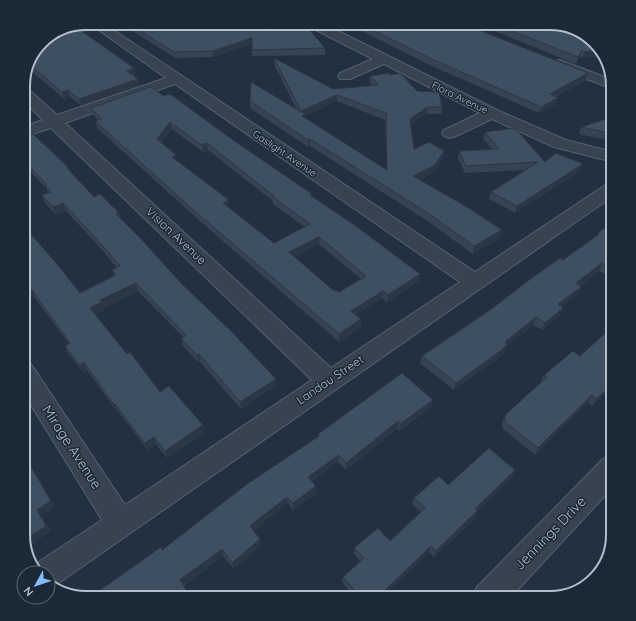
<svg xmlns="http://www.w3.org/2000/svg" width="636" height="621" viewBox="0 0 636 621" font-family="Quicksand,sans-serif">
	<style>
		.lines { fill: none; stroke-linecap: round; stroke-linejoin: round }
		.minor-casing { stroke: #54616f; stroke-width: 2 }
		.minor { fill: #374351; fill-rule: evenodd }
		.wall { fill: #354453; fill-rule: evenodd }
		.shaded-wall { fill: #2b3744 }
		.building { fill: #3e4f61; stroke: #2b3744; fill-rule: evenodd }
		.labels { text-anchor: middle; stroke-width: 3; stroke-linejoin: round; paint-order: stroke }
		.far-street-label { font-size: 10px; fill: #b3becc; stroke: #1b2836 }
		.street-label { font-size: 12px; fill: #b3becc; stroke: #1b2836 }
		.near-street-label { font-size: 14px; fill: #b3becc; stroke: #1b2836 }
		.rim { fill: none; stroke: #b3becc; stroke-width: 2 }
	</style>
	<rect width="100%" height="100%" fill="#223141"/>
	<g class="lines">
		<!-- minor casing -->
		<g class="minor-casing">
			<g id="minor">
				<path d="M89,23H103L475,272L607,184L613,183V196L53,587L48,583V573H37L35,567L37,563L102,520L23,392V361L31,364L125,505L312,380L51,128L23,137V127L43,120L23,100V88L28,89L57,115L166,78ZM175,84L460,282L331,368L65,123Z"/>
				<polygon points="268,23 286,23 284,26 260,34 254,30 256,27"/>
				<polygon points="306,23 322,23 497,110 566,140 613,152 613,162 554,147 492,119 456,136 450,138 444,136 442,133 444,130 480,113 384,64 350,79 340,79 338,76 340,73 373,59 308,26"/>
				<polygon points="560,60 610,79 613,89 555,67 553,64 555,61"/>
				<polygon points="613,456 613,487 510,598 472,598 477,587 603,459"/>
			</g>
		</g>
		<!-- minor -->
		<use href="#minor" class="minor"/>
	</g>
	<!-- wall -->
	<g class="wall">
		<polygon points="120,23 263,23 255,26 260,29 325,48 325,55 252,56 252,44 213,57 175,58"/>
		<polygon points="345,23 461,23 586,80 556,97 556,104 539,113 432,66"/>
		<polygon points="475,23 554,23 597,44 583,58 580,57 576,64"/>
		<polygon points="44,39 135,75 134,76 140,85 81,105 70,97 64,99 29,69"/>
		<path d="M274,58L333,89L373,86L370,82V76L390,75L442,107L441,114H426L411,125L414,149L444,151L443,158L434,172L419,180L500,238L473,254L426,220L310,146L308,147L250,108V101L297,110L274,64ZM337,101L385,120L387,170L305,118V116Z"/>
		<path d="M164,96L233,140L420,274L419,281L387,302L382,298L355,315L361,327L339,342L200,221L97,128L95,121L98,120L93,115L91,108ZM172,129L203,152L208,150L273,201V204L305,227L274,243L229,208V200L177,161L176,155L161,143ZM319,244L361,279L339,292L334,291L294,257Z"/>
		<polygon points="613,117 613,143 607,142 607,140 579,134 581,127"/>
		<polygon points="485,132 545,162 580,171 515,213 489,199 491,192 526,170 465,173 458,158 459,151 492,149 483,139"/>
		<polygon points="23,135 69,168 70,171 94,197 119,213 121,219 181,283 276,379 276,386 241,409 200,362 199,363 183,346 181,338 183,337 138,291 104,308 104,310 95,315 127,354 160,392 203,425 205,433 167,458 156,444 148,450 118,411 117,412 87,370 83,372 68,353 65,346 69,344 35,298 34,299 23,283 23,225 80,293 114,276 112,270 117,268 95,242 66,211 56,215 45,203 42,195 48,193 47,189 26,167 23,168"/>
		<polygon points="613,222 613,272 608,276 599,271 579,286 581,287 578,294 561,307 563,308 560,315 542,330 533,325 507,346 505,351 496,360 454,390 420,363 422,356 490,310 563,260 596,236 598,233"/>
		<polygon points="613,328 613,387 592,406 588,402 535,455 502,428 502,422 505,415 542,382 541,382 544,375 580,356"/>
		<polygon points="431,407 399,431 397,429 346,470 338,462 312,481 316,493 293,510 288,503 253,531 261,545 234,569 223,556 184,586 89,598 162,550 318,437 318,434"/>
		<polygon points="515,470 512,477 477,511 475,518 434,557 429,552 381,598 356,598 342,582 343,577 360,561 354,554 354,548 390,541 421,512 412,504 414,498 448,485"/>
	</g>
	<!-- shaded-wall -->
	<g class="shaded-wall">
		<polygon points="253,23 263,23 255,26 253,25"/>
		<polygon points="252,38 253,44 213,57 213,51"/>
		<polygon points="582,50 580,57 576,64 578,57"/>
		<polygon points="599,50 602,56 583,58 585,52"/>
		<polygon points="134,68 135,75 128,77 127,71"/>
		<polygon points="588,73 586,80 548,101 550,94"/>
		<polygon points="138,79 140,85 81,105 79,99"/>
		<polygon points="68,90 70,97 64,99 62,92"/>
		<polygon points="337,95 337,101 305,116 305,121 301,117 301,111"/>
		<polygon points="558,98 556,104 539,113 541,107"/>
		<polygon points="427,107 426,114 410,126 410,119"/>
		<polygon points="170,122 172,129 158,146 157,139"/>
		<polygon points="310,139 310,146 308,147 308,140"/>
		<polygon points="207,143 208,150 203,152 202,145"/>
		<polygon points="444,151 443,158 434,172 412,184 413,176"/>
		<polygon points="176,155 177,162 172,157"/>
		<polygon points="23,160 26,167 23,168"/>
		<polygon points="583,164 580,171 515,213 517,206"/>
		<polygon points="229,200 229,208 224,210 223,203"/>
		<polygon points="63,203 66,211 56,215 53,207"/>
		<polygon points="119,213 121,221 116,214"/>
		<polygon points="502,230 500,238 473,254 474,246"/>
		<polygon points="319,237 319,244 289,260 289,252"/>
		<polygon points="602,263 599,271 572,290 576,283"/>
		<polygon points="613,267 613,272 608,276 611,269"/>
		<polygon points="420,274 419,281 387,302 388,295"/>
		<polygon points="136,283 138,291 104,308 104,310 93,316 90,308 100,300"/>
		<polygon points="581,287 578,294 555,311 558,304"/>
		<polygon points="32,290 35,298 34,299 30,291"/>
		<polygon points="383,291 382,298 350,318 351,311"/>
		<polygon points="563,308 560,315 542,330 545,323"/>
		<polygon points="536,317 533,325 507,346 505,351 496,360 454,390 456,383"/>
		<polygon points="361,319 361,327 339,342 339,334"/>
		<polygon points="199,354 200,362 199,363 197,355"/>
		<polygon points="84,362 87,370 83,372 79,365"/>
		<polygon points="276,379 276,386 241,409 240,402"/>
		<polygon points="613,384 613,387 592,406 596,399"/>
		<polygon points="592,395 588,402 535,455 538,448"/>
		<polygon points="433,400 431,407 399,431 400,424"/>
		<polygon points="115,404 118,411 117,412 114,405"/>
		<polygon points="398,421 397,429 346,470 346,463"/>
		<polygon points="203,425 205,433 167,458 165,451"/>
		<polygon points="154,437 156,444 148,450 145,443"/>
		<polygon points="23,447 33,463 30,465 55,507 42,516 51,531 28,547 25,540 37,510"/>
		<polygon points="339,455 338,462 308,483 308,477"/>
		<polygon points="515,470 512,477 472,515 475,509"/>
		<polygon points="316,486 316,493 293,510 293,503"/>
		<polygon points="287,497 288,503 251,533 250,526"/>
		<polygon points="477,511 475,518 434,557 436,551"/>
		<polygon points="260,539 261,545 234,569 232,563"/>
		<polygon points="431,546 429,552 381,598 377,598"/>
		<polygon points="222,549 223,556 183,586 180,580"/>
	</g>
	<!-- building -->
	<g class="building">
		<polygon points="128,23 253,23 253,25 260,29 267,27 269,31 306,26 325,48 252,50 252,38 213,51 174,52"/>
		<polygon points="358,23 461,23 588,73 550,94 558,98 541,107 432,59"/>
		<polygon points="492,23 554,23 597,44 599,50 585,52 582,50 578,57"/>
		<polygon points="76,27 134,68 127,71 138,79 79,99 68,90 62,92 31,66 44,39"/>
		<polygon points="274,58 333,89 379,85 370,76 389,73 390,75 400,73 417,91 439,92 442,107 427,107 410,119 414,149 429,142 444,151 435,165 413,176 467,207 502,230 474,246 428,213 310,139 308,140 250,101 251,82 305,114 302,116 387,170 386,115 388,114 337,95 301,111"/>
		<path d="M150,87L164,96L170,94L233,140L312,194L310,195L356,226L420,274L388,295L383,291L351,311L361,319L339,334L198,214L95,121L102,119L91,108ZM170,122L202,145L207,143L274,196L273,197L310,224L274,243L223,203L229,200L172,157L176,155L157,139ZM319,237L366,276L339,292L336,290L334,291L289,252Z"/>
		<polygon points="613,117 613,136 610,135 610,133 581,127"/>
		<polygon points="515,128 545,162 556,153 583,164 517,206 491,192 538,162 466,166 459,151 499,149 485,132"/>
		<polygon points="31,132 69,168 67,168 94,197 100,194 119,213 116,214 142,240 181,283 233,333 276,379 240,402 199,354 197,355 181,338 186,335 136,283 100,300 102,302 90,308 127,354 130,352 160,392 169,386 203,425 165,451 154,437 145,443 115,404 114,405 84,362 79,365 65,346 70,343 32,290 30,291 23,281 23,225 57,264 80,293 116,275 112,270 120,266 93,235 63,203 53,207 42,195 51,192 45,185 47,185 23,160 23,135"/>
		<polygon points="613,222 613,267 611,269 602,263 576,283 581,287 558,304 563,308 545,323 536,317 505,342 508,344 499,352 456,383 422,356 490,310 533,277 560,258 563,260 599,234 598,233"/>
		<polygon points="612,327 613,328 613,384 596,399 592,395 538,448 505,422 505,415 547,377 544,375 573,351 580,356"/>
		<polygon points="402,373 433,400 400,424 398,421 346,463 339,455 308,477 316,486 293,503 287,497 250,526 260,539 232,563 222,549 180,580 191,598 89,598 161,547 162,550 247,484 319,436 318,434"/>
		<polygon points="23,448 28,457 26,458 51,501 37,510 46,526 25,540 23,535"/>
		<polygon points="489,448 515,470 475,509 477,511 436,551 431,546 377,598 361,598 343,577 364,558 354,548 378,528 390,541 425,508 414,498 439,476 448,485"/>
		<polygon points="310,592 315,598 303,598"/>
	</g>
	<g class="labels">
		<!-- far-street labels -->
		<g class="far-street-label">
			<text transform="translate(460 97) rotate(26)" y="4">Flora Avenue</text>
			<text transform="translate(285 153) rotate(34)" y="4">Gaslight Avenue</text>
		</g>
		<!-- street labels -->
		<g class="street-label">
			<text transform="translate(176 236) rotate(43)" y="4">Vision Avenue</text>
			<text transform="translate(330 380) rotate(-34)" y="4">Landau Street</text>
		</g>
		<!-- near-street labels -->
		<g class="near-street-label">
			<text transform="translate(72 447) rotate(57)" y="5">Mirage Avenue</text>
			<text transform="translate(550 533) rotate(-46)" y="5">Jennings Drive</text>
		</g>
	</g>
	<!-- crop -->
	<path d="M0 0H636V621H0ZM86 30H550A56 56 0 0 1 606 86V535A56 56 0 0 1 550 591H86A56 56 0 0 1 30 535V86A56 56 0 0 1 86 30Z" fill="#1b2836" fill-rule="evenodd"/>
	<path class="rim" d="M86 30H550A56 56 0 0 1 606 86V535A56 56 0 0 1 550 591H86A56 56 0 0 1 30 535V86A56 56 0 0 1 86 30Z"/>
	<!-- north arrow -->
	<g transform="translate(36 585) rotate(230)"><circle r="19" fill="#1b2836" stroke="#586472"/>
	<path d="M0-3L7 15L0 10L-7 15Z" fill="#85baff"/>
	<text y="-6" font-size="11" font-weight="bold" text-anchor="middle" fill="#b3becc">N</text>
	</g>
</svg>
